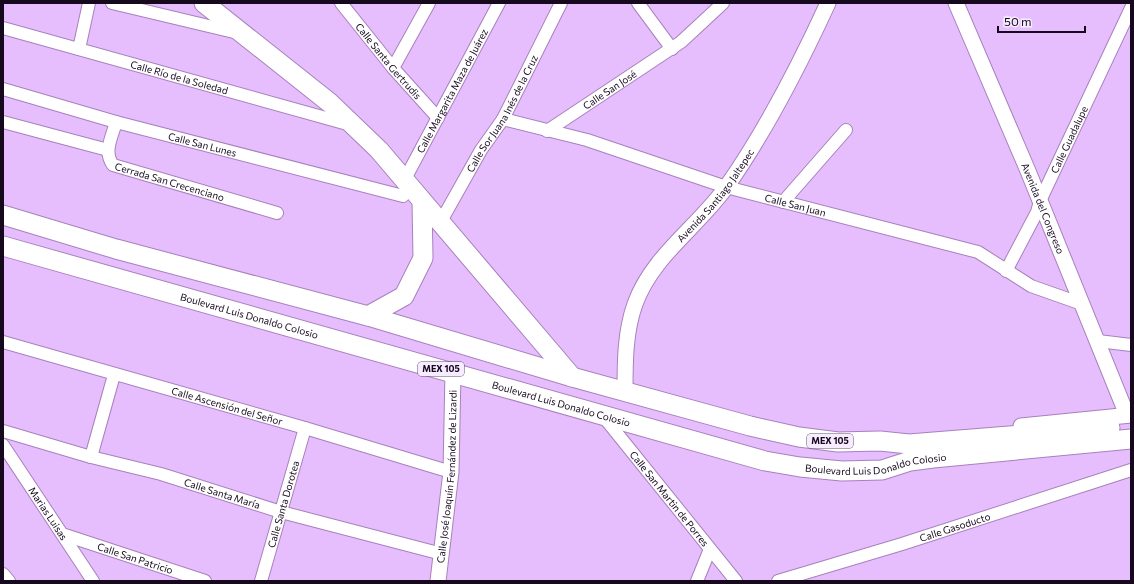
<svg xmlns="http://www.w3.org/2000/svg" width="1134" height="584" viewBox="0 0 1134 584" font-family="Commissioner,sans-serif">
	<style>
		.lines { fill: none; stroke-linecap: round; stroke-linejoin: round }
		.minor-casing { stroke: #a781bc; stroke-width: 14 }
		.tertiary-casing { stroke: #a781bc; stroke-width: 17 }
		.primary-casing { stroke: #a781bc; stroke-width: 21 }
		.minor { stroke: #fff; stroke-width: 12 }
		.tertiary { stroke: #fff; stroke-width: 15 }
		.primary { stroke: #fff; stroke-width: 19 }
		.labels { text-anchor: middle; stroke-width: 3.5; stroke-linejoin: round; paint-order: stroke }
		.shield { fill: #f7ebff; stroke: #5a4c61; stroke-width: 1 }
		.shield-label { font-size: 9px; font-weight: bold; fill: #16081d }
		.street-label { font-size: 10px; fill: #16081d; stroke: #f7ebff }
	</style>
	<rect width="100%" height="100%" fill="#e6befd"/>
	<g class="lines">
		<!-- minor casing -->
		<g class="minor-casing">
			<g id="minor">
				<polyline points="112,3 238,33"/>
				<path id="s1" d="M341,3L393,68L438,118"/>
				<polyline points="638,3 672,49"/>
				<path id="s2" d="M3,28L351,125"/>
				<polyline points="79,49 89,3"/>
				<polyline points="393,68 429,3"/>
				<path id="s3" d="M3,89L116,122L403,196"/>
				<path id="s4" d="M503,119L587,140L726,187L978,252L1031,286L1082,304"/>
				<polyline points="3,122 108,150"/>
				<path id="s5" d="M116,122C112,137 103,152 113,165L277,213"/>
				<path id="s6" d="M547,131L681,42L723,3"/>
				<path id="s7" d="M405,179L499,3"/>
				<polyline points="783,202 846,130"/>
				<path id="s8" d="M440,223L481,150L503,119L561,3"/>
				<path id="s9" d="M1006,271L1037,212L1040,201L1131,8"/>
				<polyline points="1098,341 1131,345"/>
				<path id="s10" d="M3,342L305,428L451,472"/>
				<path id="s11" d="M603,416L736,581"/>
				<path id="s12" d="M3,431L91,457L161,474L281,512L442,554"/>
				<path id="s13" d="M3,445L93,581"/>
				<polyline points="91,457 114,375"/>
				<path id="s14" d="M65,535L205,581"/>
				<polyline points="3,574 9,581"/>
				<path id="s15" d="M261,581L305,428"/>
				<polyline points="697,581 710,549"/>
				<path id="s16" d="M778,581L902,544L1131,470"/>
			</g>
		</g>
		<!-- tertiary casing -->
		<g class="tertiary-casing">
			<g id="tertiary">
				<path id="s17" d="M956,3L1028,171L1127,415"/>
				<path id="s18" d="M625,391C625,362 625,332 635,304C652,256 699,226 727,186C767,129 799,66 828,3"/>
				<polyline points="1021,426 1131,415"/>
				<path id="s19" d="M438,581L451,472L453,372"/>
			</g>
		</g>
		<!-- primary casing -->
		<g class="primary-casing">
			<g id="primary">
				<polyline points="204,3 330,103 379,150 572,377"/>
				<polyline points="3,215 116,249 368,316 572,377 750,426 799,437 838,442 880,441 909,444 1110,428"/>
				<path id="s20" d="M3,246L765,461L800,467L842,471L882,470L910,461L933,458L1131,439"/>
				<polyline points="368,316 404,296 423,258 422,202"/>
			</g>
		</g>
		<!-- minor -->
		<use href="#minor" class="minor"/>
		<!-- tertiary -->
		<use href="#tertiary" class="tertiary"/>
		<!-- primary -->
		<use href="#primary" class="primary"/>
	</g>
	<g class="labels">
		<!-- shield labels -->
		<g class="shield">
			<rect x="418" y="362" width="46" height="14" rx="3"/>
			<rect x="807" y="434" width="46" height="14" rx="3"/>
		</g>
		<g class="shield-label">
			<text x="441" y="372">MEX 105</text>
			<text x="830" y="444">MEX 105</text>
		</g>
		<!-- street labels -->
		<g class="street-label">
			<text dy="4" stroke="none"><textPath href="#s1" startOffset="75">Calle Santa Gertrudis</textPath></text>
			<text dy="4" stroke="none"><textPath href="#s2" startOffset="183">Calle Río de la Soledad</textPath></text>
			<text dy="4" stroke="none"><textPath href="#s6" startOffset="75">Calle San José</textPath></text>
			<text dy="4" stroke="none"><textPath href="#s7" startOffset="100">Calle Margarita Maza de Juárez</textPath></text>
			<text dy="4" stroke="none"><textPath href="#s8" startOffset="126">Calle Sor Juana Inés de la Cruz</textPath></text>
			<text dy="4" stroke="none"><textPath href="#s9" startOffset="146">Calle Guadalupe</textPath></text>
			<text dy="4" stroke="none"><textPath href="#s3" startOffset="207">Calle San Lunes</textPath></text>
			<text dy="4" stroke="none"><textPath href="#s5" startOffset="104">Cerrada San Crecenciano</textPath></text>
			<text dy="4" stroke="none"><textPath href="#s18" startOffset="224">Avenida Santiago Jaltepec</textPath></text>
			<text dy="4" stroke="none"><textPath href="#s4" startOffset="305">Calle San Juan</textPath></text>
			<text dy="4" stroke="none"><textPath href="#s17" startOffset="223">Avenida del Congreso</textPath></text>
			<text dy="4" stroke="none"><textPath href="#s20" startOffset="256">Boulevard Luis Donaldo Colosio</textPath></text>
			<text dy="4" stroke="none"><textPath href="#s20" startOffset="580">Boulevard Luis Donaldo Colosio</textPath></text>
			<text dy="4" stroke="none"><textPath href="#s10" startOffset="233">Calle Ascensión del Señor</textPath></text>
			<text dy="4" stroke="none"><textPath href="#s20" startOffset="904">Boulevard Luis Donaldo Colosio</textPath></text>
			<text dy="4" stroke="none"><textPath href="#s19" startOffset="105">Calle José Joaquín Fernández de Lizardi</textPath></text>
			<text dy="4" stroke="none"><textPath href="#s12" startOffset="228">Calle Santa María</textPath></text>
			<text dy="4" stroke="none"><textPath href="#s11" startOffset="106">Calle San Martin de Porres</textPath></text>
			<text dy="4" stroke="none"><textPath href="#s15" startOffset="80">Calle Santa Dorotea</textPath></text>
			<text dy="4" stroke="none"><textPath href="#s13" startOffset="82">Marias Luisas</textPath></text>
			<text dy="4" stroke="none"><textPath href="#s16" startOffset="185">Calle Gasoducto</textPath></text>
			<text dy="4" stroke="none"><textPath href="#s14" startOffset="74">Calle San Patricio</textPath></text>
		</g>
	</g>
	<!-- border -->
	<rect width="1134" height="584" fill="none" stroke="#16081d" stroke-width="8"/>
	<!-- scale -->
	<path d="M998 26v6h87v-6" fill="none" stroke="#16081d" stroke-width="2"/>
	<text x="1004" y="26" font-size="12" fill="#16081d" stroke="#f7ebff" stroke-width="3" paint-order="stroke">50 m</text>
</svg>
